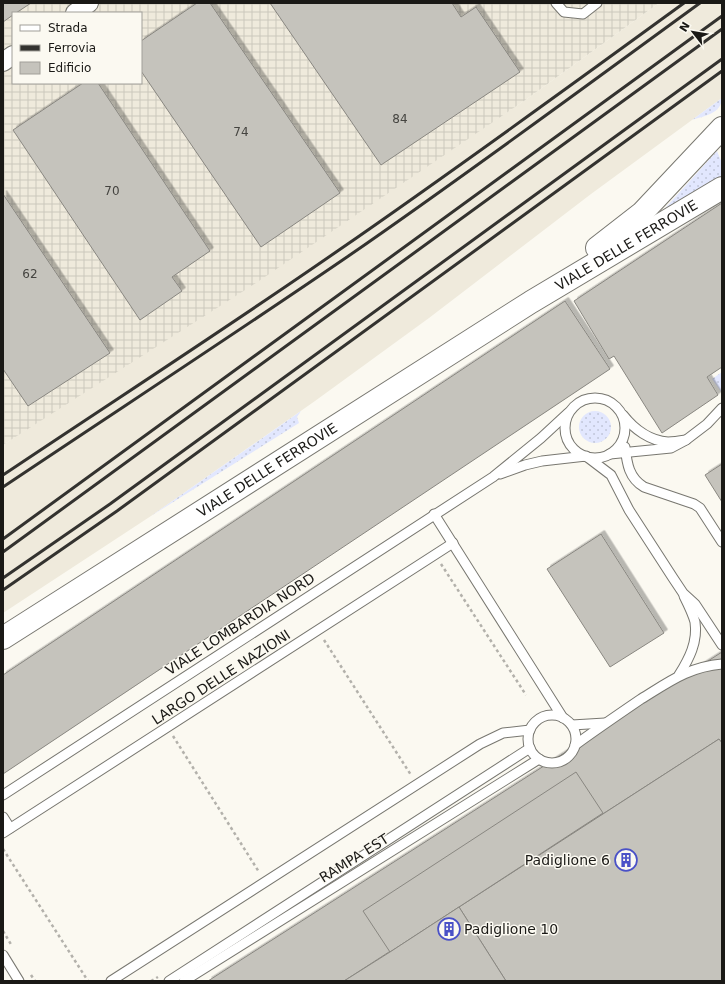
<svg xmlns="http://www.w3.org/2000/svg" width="725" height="984" viewBox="0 0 725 984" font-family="'DejaVu Sans',sans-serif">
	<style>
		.built { fill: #efeadc }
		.industrial { fill: url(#industrial-grid); fill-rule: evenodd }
		.grass { fill: url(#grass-dots) }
		.building { fill: #c5c3bc; stroke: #898781; filter: url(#shadow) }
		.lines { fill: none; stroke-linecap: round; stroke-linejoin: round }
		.lane-casing { stroke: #787770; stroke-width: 11 }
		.street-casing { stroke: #787770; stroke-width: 20 }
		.secondary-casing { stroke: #787770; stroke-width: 24 }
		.path { stroke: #b3b1ab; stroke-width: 2.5; stroke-dasharray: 3 3; stroke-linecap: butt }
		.lane { stroke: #fff; stroke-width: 9 }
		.street { stroke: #fff; stroke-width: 18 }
		.secondary { stroke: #fff; stroke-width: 22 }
		.rail { stroke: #33322f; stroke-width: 3 }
		.labels { text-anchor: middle; stroke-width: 3; stroke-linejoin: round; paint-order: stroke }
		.number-label { font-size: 12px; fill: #454440 }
		.street-label { font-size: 14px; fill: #1a1916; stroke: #fbf9f1 }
		.poi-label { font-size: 14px; fill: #1a1916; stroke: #fbf9f1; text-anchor: end }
	</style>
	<defs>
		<pattern id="industrial-grid" width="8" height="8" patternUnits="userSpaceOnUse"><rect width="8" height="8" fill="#efeadc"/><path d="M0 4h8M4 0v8" fill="none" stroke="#ccc8bc"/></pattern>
		<pattern id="grass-dots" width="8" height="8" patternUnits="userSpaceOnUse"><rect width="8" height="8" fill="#e2e7fe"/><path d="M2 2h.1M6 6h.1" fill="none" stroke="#c1c6d9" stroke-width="1.8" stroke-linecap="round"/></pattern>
		<filter id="shadow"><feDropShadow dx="3.5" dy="-3.5" stdDeviation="0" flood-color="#0004"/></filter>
	</defs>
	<rect width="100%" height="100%" fill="#fbf9f1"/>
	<!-- built -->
	<polygon class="built" points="659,3 722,3 722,98 591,194 429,318 315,401 151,516 3,613 3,445 524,101"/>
	<!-- industrial -->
	<path class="industrial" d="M3,3H659L524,101L256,283L3,445ZM13,13H141V83H13Z"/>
	<!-- grass -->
	<g class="grass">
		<path d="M722,98C721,114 704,116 692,120Z"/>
		<polygon points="717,151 722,163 722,183 648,227"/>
		<polygon points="722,372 722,393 712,379"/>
		<circle cx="595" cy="427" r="16"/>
		<polygon points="301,411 297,417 299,423 151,516"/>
	</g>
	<!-- building -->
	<g class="building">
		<polygon points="3,3 31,3 16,13 13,13 13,15 3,22"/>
		<polygon points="197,3 210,3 340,193 261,247 141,71 141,41"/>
		<polygon points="270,3 452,3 461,17 476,7 520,72 381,165"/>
		<polygon points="83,83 98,83 210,251 172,277 182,291 140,320 13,130"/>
		<polygon points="3,194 110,353 28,406 3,369"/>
		<polygon points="722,203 722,367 707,377 718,395 662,433 614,356 609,359 574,301"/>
		<polygon points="565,301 610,369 3,774 3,675"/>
		<polygon points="722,464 722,502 705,475"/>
		<polygon points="601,534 664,633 610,667 547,569"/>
		<polygon points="722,652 722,743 719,739 344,981 208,981"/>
		<polygon points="719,739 722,743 722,981 506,981 459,907"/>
		<polygon points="576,772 603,813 390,952 363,911"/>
		<polygon points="459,907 506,981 344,981 390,952"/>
	</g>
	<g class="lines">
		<!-- lane casing -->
		<g class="lane-casing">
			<g id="lane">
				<polyline points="556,3 564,12 583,14 597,3"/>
				<circle cx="595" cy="428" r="30"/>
				<polyline points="686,440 707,424 722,408"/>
				<path d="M625,447C627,464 629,478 644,487L694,504L700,508L722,542"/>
				<path d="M610,454L671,448L686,440C680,441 674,442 668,442C650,441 634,429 623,415"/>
				<polyline points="500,474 525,465 542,461 586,456 611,475 629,510 673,578 683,593 695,604 722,645"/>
				<polyline points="434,514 563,718"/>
				<path d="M679,675C689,659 698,642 695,622C693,614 688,604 684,596"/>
				<circle cx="552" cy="739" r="24"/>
				<polyline points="572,725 605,723"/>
				<path d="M575,745C597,729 619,714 641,699C669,682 688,667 722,664"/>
				<polyline points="3,795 493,477 541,438 568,413"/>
				<polyline points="3,817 10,828"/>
				<polyline points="3,833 453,543"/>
				<polyline points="3,955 19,981"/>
				<polyline points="111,981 480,744 503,733 530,730"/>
				<polyline points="169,981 530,748"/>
				<polyline points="184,981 539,759"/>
			</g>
		</g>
		<!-- street casing -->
		<g class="street-casing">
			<g id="street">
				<polyline points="75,13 89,3"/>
				<polyline points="3,62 13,55"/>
			</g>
		</g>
		<!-- secondary casing -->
		<g class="secondary-casing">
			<g id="secondary">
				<polyline points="597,248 642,213 722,128"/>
				<path id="s1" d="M3,638L531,302L722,188"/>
			</g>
		</g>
		<!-- path -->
		<g class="path">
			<polyline points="441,564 526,695"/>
			<polyline points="324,640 411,775"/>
			<polyline points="173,736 259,872"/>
			<polyline points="3,849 88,981"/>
			<polyline points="3,931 12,946"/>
			<polyline points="31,975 35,981"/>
			<polyline points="151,981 158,977"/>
		</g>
		<!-- lane -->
		<use href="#lane" class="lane"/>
		<!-- street -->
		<use href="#street" class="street"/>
		<!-- secondary -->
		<use href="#secondary" class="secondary"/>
		<!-- rail -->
		<g class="rail">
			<path d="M3,475C115,400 228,327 339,250C455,170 570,86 684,3"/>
			<path d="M3,487C118,410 233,335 347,257C466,175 583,88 700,3"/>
			<polyline points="3,539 722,16"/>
			<polyline points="3,552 722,29"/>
			<polyline points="3,578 110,504 722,59"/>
			<polyline points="3,590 117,511 722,71"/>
		</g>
	</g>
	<!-- icons -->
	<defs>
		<g id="building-ring" transform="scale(1.15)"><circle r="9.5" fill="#fbf9f1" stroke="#4a51c7" stroke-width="1.5"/><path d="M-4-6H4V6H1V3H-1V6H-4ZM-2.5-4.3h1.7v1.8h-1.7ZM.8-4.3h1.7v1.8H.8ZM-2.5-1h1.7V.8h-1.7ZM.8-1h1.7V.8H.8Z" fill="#4a51c7"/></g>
	</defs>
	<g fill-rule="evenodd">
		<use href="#building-ring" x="626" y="860"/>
		<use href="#building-ring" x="449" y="929"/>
	</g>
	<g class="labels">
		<!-- number labels -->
		<g class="number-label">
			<text x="400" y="123">84</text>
			<text x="241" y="136">74</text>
			<text x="112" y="195">70</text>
			<text x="30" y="278">62</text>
		</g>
		<!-- street labels -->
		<g class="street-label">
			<text dy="5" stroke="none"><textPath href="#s1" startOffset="737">VIALE DELLE FERROVIE</textPath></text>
			<text dy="5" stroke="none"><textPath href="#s1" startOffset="313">VIALE DELLE FERROVIE</textPath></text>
			<text transform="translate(240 624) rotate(-33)" y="5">VIALE LOMBARDIA NORD</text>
			<text transform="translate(221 677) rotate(-33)" y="5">LARGO DELLE NAZIONI</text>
			<text transform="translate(354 858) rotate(-32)" y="5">RAMPA EST</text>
		</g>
		<!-- poi labels -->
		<g class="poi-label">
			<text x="610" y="865">Padiglione 6</text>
			<text x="464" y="934" text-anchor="start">Padiglione 10</text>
		</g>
	</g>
	<!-- border -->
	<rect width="725" height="984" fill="none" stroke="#1a1916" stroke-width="8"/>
	<!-- legend -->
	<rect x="12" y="12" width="130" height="72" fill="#fbf9f1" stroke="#a19f99"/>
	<rect x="20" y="25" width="20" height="6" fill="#ffffff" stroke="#a19f99"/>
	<text x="48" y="32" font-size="12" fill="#1a1916">Strada</text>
	<rect x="20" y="45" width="20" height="6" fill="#33322f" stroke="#a19f99"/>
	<text x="48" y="52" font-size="12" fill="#1a1916">Ferrovia</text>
	<rect x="20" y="62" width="20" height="12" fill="#c5c3bc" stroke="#a19f99"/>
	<text x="48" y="72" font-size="12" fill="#1a1916">Edificio</text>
	<!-- north arrow -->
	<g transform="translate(693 32) rotate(301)" stroke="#fbf9f1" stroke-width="3" paint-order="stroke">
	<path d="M0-3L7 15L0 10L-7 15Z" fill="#1a1916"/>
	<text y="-6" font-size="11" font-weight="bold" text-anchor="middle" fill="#1a1916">N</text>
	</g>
</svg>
